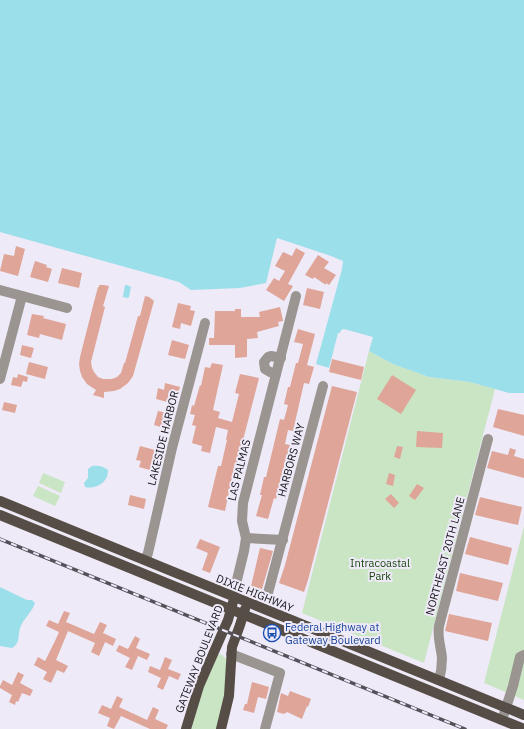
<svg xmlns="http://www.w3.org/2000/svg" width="524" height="729" viewBox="0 0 524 729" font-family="'IBM Plex Sans',sans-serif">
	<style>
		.green { fill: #c9e5c4 }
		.water { fill: #9adfe9 }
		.building { fill: #dea598 }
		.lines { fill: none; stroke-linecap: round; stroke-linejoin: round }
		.minor { stroke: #9a9590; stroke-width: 10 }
		.major { stroke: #564e46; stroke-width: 10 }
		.rail-casing { stroke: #545159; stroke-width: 3.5 }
		.rail { stroke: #efeaf8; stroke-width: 2; stroke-dasharray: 6; stroke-linecap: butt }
		.labels { text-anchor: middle; stroke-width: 4; stroke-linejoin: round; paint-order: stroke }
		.street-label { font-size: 11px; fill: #151318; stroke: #efeaf8 }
		.park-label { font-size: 11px; fill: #17460d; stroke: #efeaf8 }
		.transit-label { font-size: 11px; fill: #164399; stroke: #efeaf8; text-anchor: start }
	</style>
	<rect width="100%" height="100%" fill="#efeaf8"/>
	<!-- green -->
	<g class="green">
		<polygon points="369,351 393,364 429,377 470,382 495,389 424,663 302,613"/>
		<polygon points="43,473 65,482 61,493 39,483"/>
		<polygon points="38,486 60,496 55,506 33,496"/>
		<polygon points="524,526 524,700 484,683"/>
		<polygon points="221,654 226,659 226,692 217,729 189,729 198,697 216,656"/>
	</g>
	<!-- water -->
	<g class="water">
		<polygon points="0,0 524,0 524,393 509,393 470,382 429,377 393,364 369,351 373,337 344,329 341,330 340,333 338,333 329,368 316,364 342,269 343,261 331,256 277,238 266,283 240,288 191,290 179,282 0,232"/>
		<polygon points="125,285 127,285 131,287 129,297 128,298 123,297 123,296"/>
		<path d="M92,466C97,465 104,466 108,470C108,473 107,478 105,480C101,486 91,489 85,487L84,483L88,478V469Z"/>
		<path d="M0,587L27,600H32L35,603C33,611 23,619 20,628C18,635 20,644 12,648L0,646Z"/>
	</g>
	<!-- building -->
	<g class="building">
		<polygon points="16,246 25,249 18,276 0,271 4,254 14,256"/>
		<polygon points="296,248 305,253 288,284 293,286 284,301 266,290 274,278 279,281 285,271 275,266 283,252 292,256"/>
		<polygon points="318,255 329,262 324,268 336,275 329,285 326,283 326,285 314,277 313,279 305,275"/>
		<polygon points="35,261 47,265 46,267 52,269 48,282 30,277"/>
		<polygon points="62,268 82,273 79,288 58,283"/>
		<polygon points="99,285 104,285 109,286 103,306 105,307 91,362 92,368 94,372 98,377 103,379 112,379 117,377 121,373 124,363 125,363 138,316 140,316 145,296 149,297 154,301 133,376 128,383 120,389 114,391 104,392 104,398 93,395 96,390 87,384 82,377 80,371 79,364 80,357 94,302 98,287 99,287"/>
		<polygon points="307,288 324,292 320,309 303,305"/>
		<polygon points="178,303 191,306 190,310 195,311 191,326 181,323 180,329 172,327"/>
		<polygon points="280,307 283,320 283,321 278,322 279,326 257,332 258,338 247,339 247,357 235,358 235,345 209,345 209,338 214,338 215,311 235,311 235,309 241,309 241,317 260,317 259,312"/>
		<polygon points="32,314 44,316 43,318 66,324 62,340 40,334 39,338 27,335"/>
		<polygon points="298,329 315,334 307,365 314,367 309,384 304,383 293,431 288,430 285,444 290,445 288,454 287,454 276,499 274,498 268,519 256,516 262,495 260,495 264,477 266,477 280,419 284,420 288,405 284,404 288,387 290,387 296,363 298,363 303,344 294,342"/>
		<polygon points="172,340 189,345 185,359 168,355"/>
		<polygon points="22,345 34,348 31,358 20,355"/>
		<polygon points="332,359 364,367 361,380 329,372"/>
		<polygon points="29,362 48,367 45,379 26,374"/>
		<polygon points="212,363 223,365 213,410 220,412 218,418 232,422 239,394 235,393 240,374 259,378 242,444 237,463 235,463 225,511 208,507 218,466 221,466 227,440 226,440 228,430 216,427 210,453 201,451 202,446 192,443 196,426 192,425 195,415 190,414 192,405 194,406 200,385 201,386 205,367 210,368"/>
		<polygon points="18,374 28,377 27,382 23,381 21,387 11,385 13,377 17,378"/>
		<polygon points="392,375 416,390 401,414 377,399"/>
		<polygon points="165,383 180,387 178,394 174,392 171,403 156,399 158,388 164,390"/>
		<polygon points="332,386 357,392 308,580 304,592 279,583 285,565"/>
		<polygon points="4,402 17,405 15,413 2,410"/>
		<polygon points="498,409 524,415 524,436 493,427"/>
		<polygon points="158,411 168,413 164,428 154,425"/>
		<polygon points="417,431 443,433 442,448 416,447"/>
		<polygon points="140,446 155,450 150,470 139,467 141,461 136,460"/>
		<polygon points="397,446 403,447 400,459 394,457"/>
		<polygon points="510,448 516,450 514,456 524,459 524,478 487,468 492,451 508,455"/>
		<polygon points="389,473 395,475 393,486 386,484"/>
		<polygon points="417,484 424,488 415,500 409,496"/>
		<polygon points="391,494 399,503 394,508 385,499"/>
		<polygon points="130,495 146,499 144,509 128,505"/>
		<polygon points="480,497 522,507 518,525 475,515"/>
		<polygon points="470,537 512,548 508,565 465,554"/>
		<polygon points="200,539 220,547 210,573 202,570 208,553 196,548"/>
		<polygon points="260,548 273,551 262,589 251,586"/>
		<polygon points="460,573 503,583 498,601 456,591"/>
		<polygon points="64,611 70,613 66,622 94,634 100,622 107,625 103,633 116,639 113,646 105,642 99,656 91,652 95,643 68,631 56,660 68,666 64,673 57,670 51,683 43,679 47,672 34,665 38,657 45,661 55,641 59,632 46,626 49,620 58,624"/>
		<polygon points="449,614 492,623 488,641 445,631"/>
		<polygon points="135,636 140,639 136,648 150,654 147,660 138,656 132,670 125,667 130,658 116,651 119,645 128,649"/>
		<polygon points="165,657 172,660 168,669 181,674 178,680 169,676 163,690 157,687 161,678 148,672 150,666 160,670"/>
		<polygon points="18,672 24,675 20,683 33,690 30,696 22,693 18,702 16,701 15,705 9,702 12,695 0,688 0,686 3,680 12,685"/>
		<polygon points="252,682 269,687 266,699 258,697 254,713 243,710 245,704 247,704"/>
		<polygon points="290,691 311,699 308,707 307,706 302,719 287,712 286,713 285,713 284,714 277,712 281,693 288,696"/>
		<polygon points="117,696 123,699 119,707 147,720 153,707 159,710 155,719 168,725 166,729 150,729 121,716 114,729 107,726 110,718 98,713 102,705 111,709"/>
	</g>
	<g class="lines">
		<!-- minor -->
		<g class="minor">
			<polyline points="0,290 67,308"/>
			<polyline points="276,374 270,372 265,369 264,362 268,357 271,356 281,358"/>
			<polyline points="0,379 22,296"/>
			<polyline points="246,538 283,540"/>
			<polyline points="145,560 148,553 172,448 205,323"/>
			<polyline points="268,593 323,386"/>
			<polyline points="234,596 235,588 244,551 246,538 242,521 243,503 296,296"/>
			<polyline points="231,654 280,673 265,729"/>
			<path d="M439,680C441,673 442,666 442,658C441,647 437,637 439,626L488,439"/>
			<polyline points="502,720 513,686 520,657 524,655"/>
		</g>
		<!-- major -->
		<g class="major">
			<polyline points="0,501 524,715"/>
			<polyline points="0,515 524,729"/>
			<polyline points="186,729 199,686 228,620 233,602"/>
			<polyline points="221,729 229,696 232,647 240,625 245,609"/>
		</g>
		<!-- rail casing -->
		<g class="rail-casing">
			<polyline id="rail" points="0,539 465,729"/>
		</g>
		<!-- rail -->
		<use href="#rail" class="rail"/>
	</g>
	<!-- icons -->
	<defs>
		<g id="bus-ring" transform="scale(0.9)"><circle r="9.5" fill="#efeaf8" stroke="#1a4fb4" stroke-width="1.5"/><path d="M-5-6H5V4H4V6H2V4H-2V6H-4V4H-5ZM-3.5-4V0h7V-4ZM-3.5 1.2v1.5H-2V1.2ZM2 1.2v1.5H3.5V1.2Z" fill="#1a4fb4"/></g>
	</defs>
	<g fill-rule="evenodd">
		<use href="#bus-ring" x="272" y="633"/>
	</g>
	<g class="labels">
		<!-- street labels -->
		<g class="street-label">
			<text transform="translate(163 438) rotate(-76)" y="4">LAKESIDE HARBOR</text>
			<text transform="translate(291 460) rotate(-75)" y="4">HARBORS WAY</text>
			<text transform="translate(239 470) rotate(-76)" y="4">LAS PALMAS</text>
			<text transform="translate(445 556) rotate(-75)" y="4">NORTHEAST 20TH LANE</text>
			<text transform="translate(255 593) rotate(22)" y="4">DIXIE HIGHWAY</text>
			<text transform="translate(199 659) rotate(-69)" y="4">GATEWAY BOULEVARD</text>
		</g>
		<!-- park labels -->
		<g class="park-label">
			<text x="380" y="567">Intracoastal<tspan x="380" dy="13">Park</tspan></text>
		</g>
		<!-- transit labels -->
		<g class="transit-label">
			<text x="285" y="631">Federal Highway at<tspan x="285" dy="13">Gateway Boulevard</tspan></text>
		</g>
	</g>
</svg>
